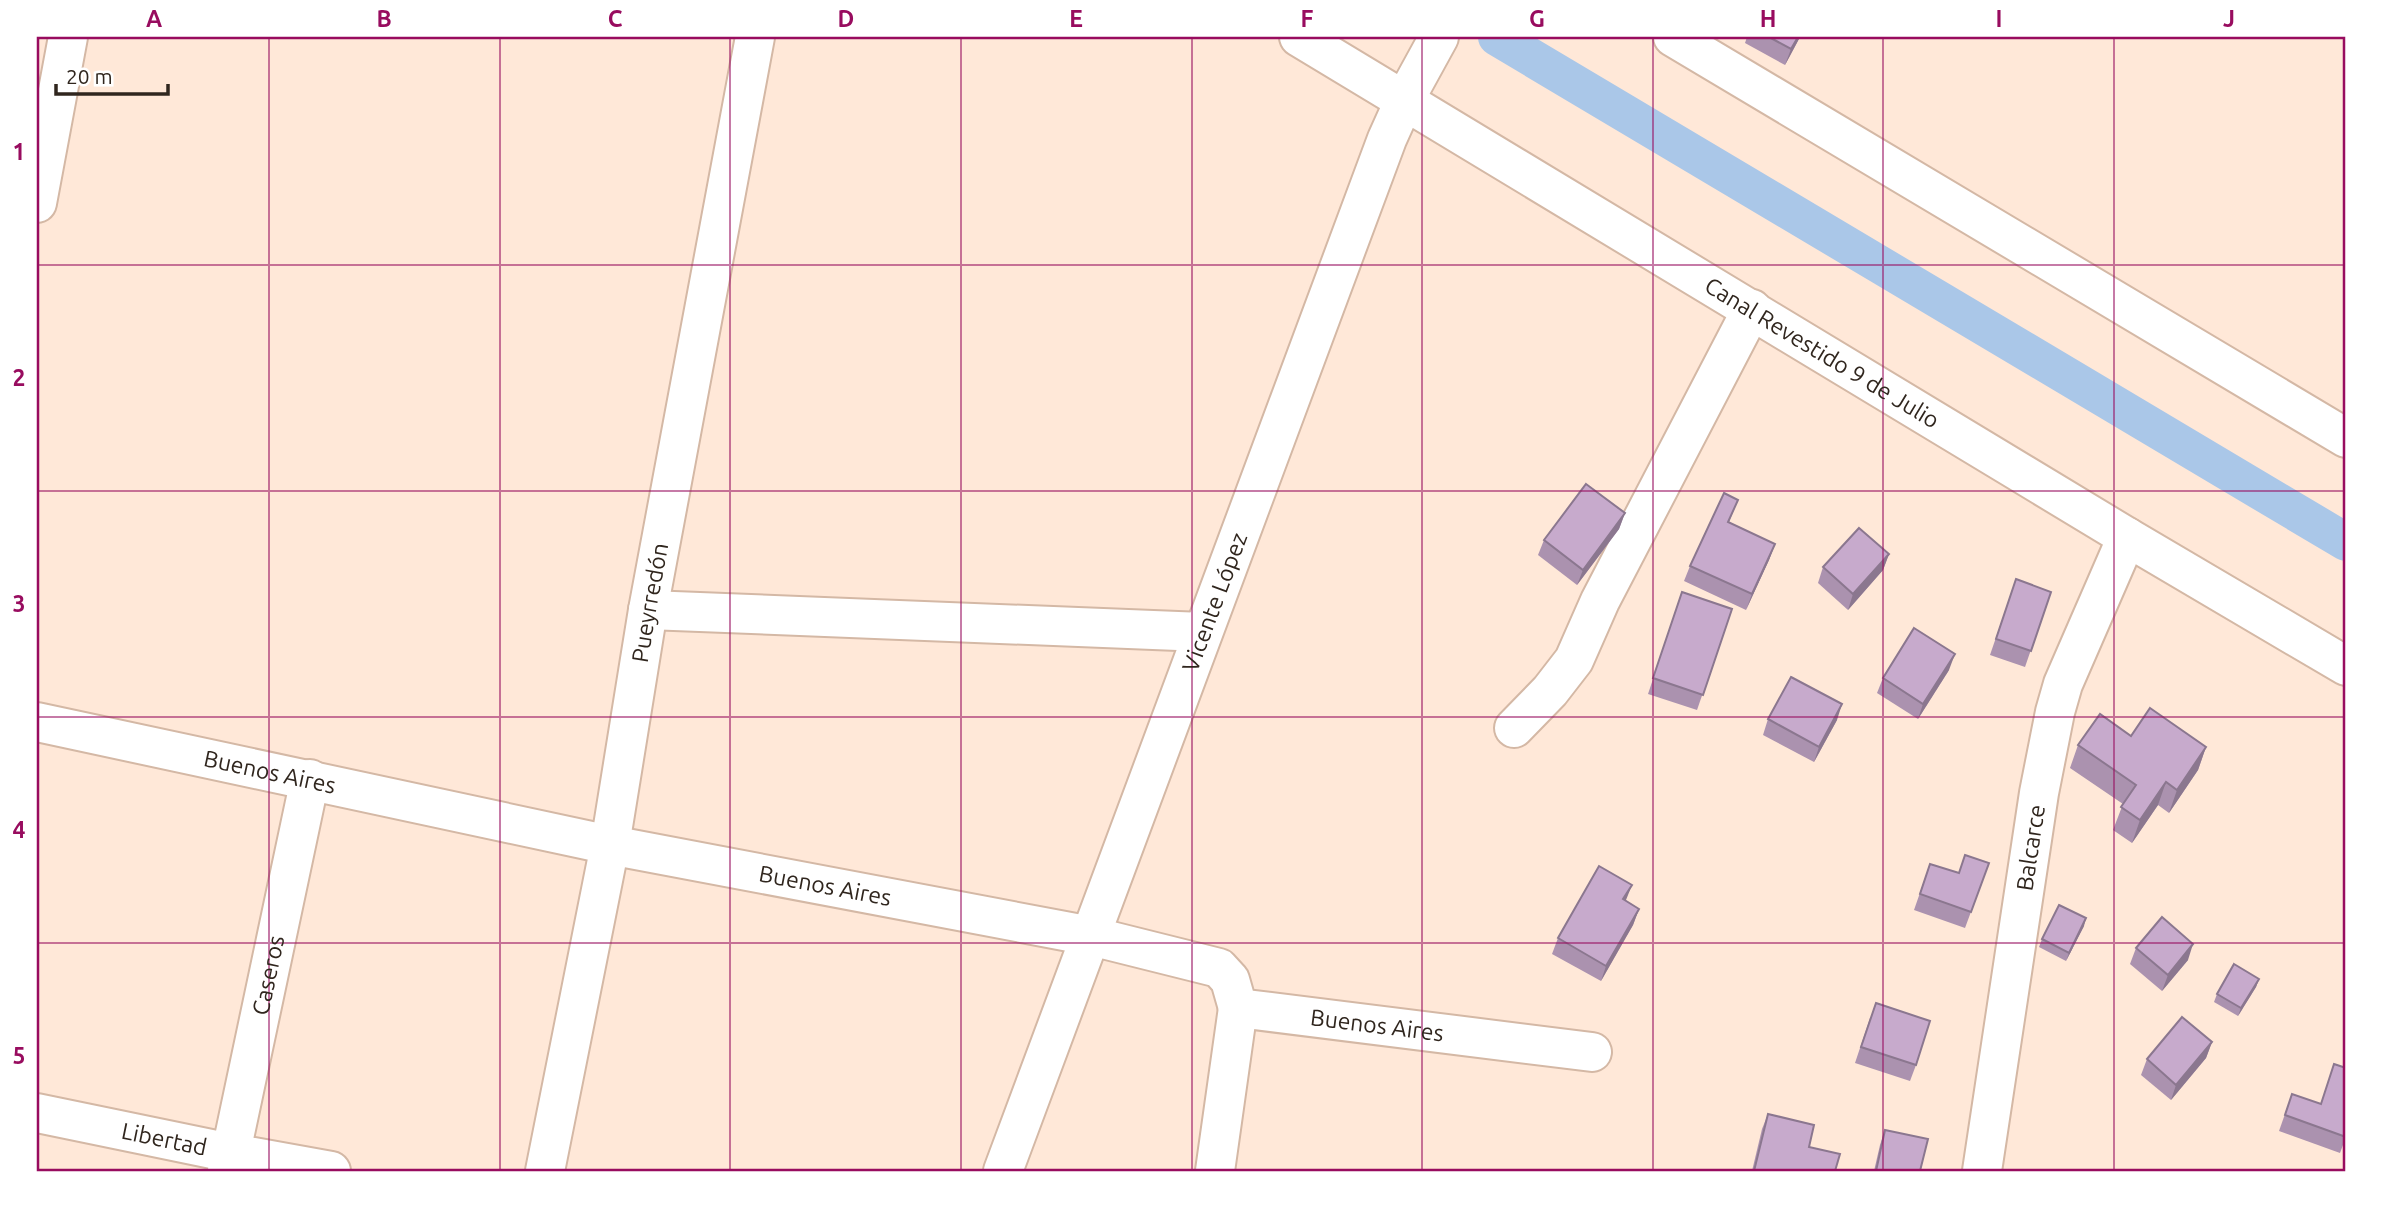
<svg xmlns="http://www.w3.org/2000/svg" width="2383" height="1208" viewBox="0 0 2383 1208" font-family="Ubuntu,sans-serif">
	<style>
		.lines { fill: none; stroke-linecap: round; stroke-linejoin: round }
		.canal { stroke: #aac7e8; stroke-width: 38 }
		.minor-casing { stroke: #d4b8a5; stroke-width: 42 }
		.minor { stroke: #fff; stroke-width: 38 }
		.wall { fill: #ab92af }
		.shaded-wall { fill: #8b778f }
		.building { fill: #c7aacc; stroke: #8b778f; stroke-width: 2 }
		.grid { fill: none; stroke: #980c5f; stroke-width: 2; stroke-opacity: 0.55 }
		.labels { text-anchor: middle; stroke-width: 5; stroke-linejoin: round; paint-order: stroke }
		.street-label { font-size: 23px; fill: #30261e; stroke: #fff }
		.neatline { fill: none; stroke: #980c5f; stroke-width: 2.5 }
		.grid-label { font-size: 23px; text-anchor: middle; font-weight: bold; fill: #980c5f }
	</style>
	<rect width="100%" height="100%" fill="#ffe8d8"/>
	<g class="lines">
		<!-- canal -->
		<polyline class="canal" points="1497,37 2346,542"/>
		<!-- minor casing -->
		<g class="minor-casing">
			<g id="minor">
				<path id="s1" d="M1299,37L2127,537L2346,666"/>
				<polyline points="1673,37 2346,438"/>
				<polyline points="37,203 68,37"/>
				<polyline points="648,610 1203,632"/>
				<path id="s2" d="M37,722L610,845L1091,936L1219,968L1230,980L1238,1008L1592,1052"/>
				<polyline points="1514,728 1550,691 1574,660 1600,601 1752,309"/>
				<path id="s3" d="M37,1113L231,1153L331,1171"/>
				<path id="s4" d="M227,1171L310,779"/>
				<path id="s5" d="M545,1171L610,845L648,610L755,37"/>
				<path id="s6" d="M1003,1171L1387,139L1405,99L1439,37"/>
				<polyline points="1215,1171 1238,1008"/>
				<path id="s7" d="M1982,1171L2039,793L2055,712L2063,684L2127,537"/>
			</g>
		</g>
		<!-- minor -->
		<use href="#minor" class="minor"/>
	</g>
	<!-- wall -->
	<g class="wall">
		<polygon points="1747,37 1800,37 1785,65 1745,43"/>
		<polygon points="1738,500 1729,522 1775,544 1769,560 1746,610 1684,581 1690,566"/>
		<polygon points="1625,513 1619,529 1577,585 1538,555 1544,540"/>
		<polygon points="1889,554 1883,570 1848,610 1818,583 1823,567"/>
		<polygon points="2016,579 2051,592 2025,667 1990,655"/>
		<polygon points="1682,592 1732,609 1697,710 1648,694"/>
		<polygon points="1949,670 1918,719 1877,693 1883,678"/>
		<polygon points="1768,719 1837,720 1814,762 1763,735"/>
		<polygon points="2078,745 2206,747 2198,770 2169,813 2158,805 2132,843 2113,830 2123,804 2070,768"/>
		<polygon points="1989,863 1965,928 1914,910 1930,864 1958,873"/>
		<polygon points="1625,901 1639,909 1633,925 1601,981 1552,954 1558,938"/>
		<polygon points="2084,926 2066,961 2039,947 2042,939"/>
		<polygon points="2136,948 2188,960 2162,991 2130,964"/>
		<polygon points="2259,979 2256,987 2238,1016 2214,1002 2217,994"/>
		<polygon points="1870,1018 1916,1065 1910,1081 1855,1063"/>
		<polygon points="2212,1042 2206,1058 2171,1100 2141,1075 2147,1059"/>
		<polygon points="2292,1094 2346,1137 2340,1153 2279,1131"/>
		<polygon points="1768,1114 1809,1147 1835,1171 1752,1171 1762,1129"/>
		<polygon points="1885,1130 1920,1171 1874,1171 1880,1145"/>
	</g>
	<!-- shaded-wall -->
	<g class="shaded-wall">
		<polygon points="1798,37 1800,37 1785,65 1791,49"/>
		<polygon points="1625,513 1619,529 1577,585 1583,570"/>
		<polygon points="1775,544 1769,560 1746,610 1752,594"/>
		<polygon points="1889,554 1883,570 1848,610 1853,594"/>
		<polygon points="1955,654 1949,670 1918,719 1923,704"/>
		<polygon points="1842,704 1837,720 1814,762 1819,747"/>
		<polygon points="2206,747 2198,770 2169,813 2177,790"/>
		<polygon points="2166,782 2158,805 2132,843 2140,820"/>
		<polygon points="1632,885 1626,900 1617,915 1623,899"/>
		<polygon points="1639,909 1633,925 1601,981 1606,966"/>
		<polygon points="2086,918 2084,926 2066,961 2069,953"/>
		<polygon points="2193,944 2188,960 2162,991 2168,975"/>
		<polygon points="2259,979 2256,987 2238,1016 2241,1008"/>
		<polygon points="2212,1042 2206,1058 2171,1100 2176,1085"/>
	</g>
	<!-- building -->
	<g class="building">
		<polygon points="1769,37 1798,37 1791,49"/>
		<polygon points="1586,484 1625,513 1583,570 1544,540"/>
		<polygon points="1724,493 1738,500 1728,522 1775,544 1752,594 1690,566"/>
		<polygon points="1859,528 1889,554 1853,594 1823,567"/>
		<polygon points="2016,579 2051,592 2031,651 1996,639"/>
		<polygon points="1682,592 1732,609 1703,695 1653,678"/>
		<polygon points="1914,628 1955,654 1923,704 1883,678"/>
		<polygon points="1791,677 1842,704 1819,747 1768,719"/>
		<polygon points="2150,708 2206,747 2177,790 2166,782 2140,820 2121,807 2136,785 2078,745 2100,714 2131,736"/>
		<polygon points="1965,855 1989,863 1971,912 1920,894 1930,864 1959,873"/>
		<polygon points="1599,866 1632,885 1623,899 1639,909 1606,966 1558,938"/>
		<polygon points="2059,905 2086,918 2069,953 2042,939"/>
		<polygon points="2162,917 2193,944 2168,975 2136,948"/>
		<polygon points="2234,964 2259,979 2241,1008 2217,994"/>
		<polygon points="1876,1003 1930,1021 1916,1065 1861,1047"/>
		<polygon points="2182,1017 2212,1042 2176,1085 2147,1059"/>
		<polygon points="2334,1064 2346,1068 2346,1137 2285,1115 2292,1094 2321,1104"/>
		<polygon points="1768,1114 1814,1125 1809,1147 1840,1154 1835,1171 1754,1171"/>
		<polygon points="1885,1130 1928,1139 1920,1171 1876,1171"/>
	</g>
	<!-- grid -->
	<path class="grid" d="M269,37V1171M500,37V1171M730,37V1171M961,37V1171M1192,37V1171M1422,37V1171M1653,37V1171M1883,37V1171M2114,37V1171M37,265H2346M37,491H2346M37,717H2346M37,943H2346"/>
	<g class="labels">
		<!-- street labels -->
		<g class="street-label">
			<text dy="8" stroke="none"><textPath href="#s1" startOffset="611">Canal Revestido 9 de Julio</textPath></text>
			<text dy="8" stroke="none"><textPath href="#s6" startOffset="607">Vicente López</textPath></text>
			<text dy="8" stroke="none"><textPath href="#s5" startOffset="578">Pueyrredón</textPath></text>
			<text dy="8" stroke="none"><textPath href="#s2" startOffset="238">Buenos Aires</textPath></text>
			<text dy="8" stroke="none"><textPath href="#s7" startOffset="327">Balcarce</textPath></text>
			<text dy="8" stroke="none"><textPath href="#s2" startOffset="805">Buenos Aires</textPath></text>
			<text dy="8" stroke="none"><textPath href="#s4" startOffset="200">Caseros</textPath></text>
			<text dy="8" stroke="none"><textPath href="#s2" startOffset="1393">Buenos Aires</textPath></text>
			<text dy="8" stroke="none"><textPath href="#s3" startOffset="130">Libertad</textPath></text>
		</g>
	</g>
	<!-- border -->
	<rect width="2383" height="1208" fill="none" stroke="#ffffff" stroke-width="77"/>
	<!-- scale -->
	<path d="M56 84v10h112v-10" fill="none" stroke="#30261e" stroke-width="3.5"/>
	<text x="66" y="84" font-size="21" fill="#30261e" stroke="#ffffff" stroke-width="5" paint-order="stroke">20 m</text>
	<rect x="38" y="38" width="2306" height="1132" class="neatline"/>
	<g class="grid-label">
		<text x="154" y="27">A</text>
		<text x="384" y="27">B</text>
		<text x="615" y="27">C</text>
		<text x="846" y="27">D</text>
		<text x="1076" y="27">E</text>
		<text x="1307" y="27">F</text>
		<text x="1537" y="27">G</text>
		<text x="1768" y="27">H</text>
		<text x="1999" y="27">I</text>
		<text x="2229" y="27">J</text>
		<text x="19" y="160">1</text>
		<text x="19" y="386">2</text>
		<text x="19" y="612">3</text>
		<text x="19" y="838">4</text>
		<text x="19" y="1064">5</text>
	</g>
</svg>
